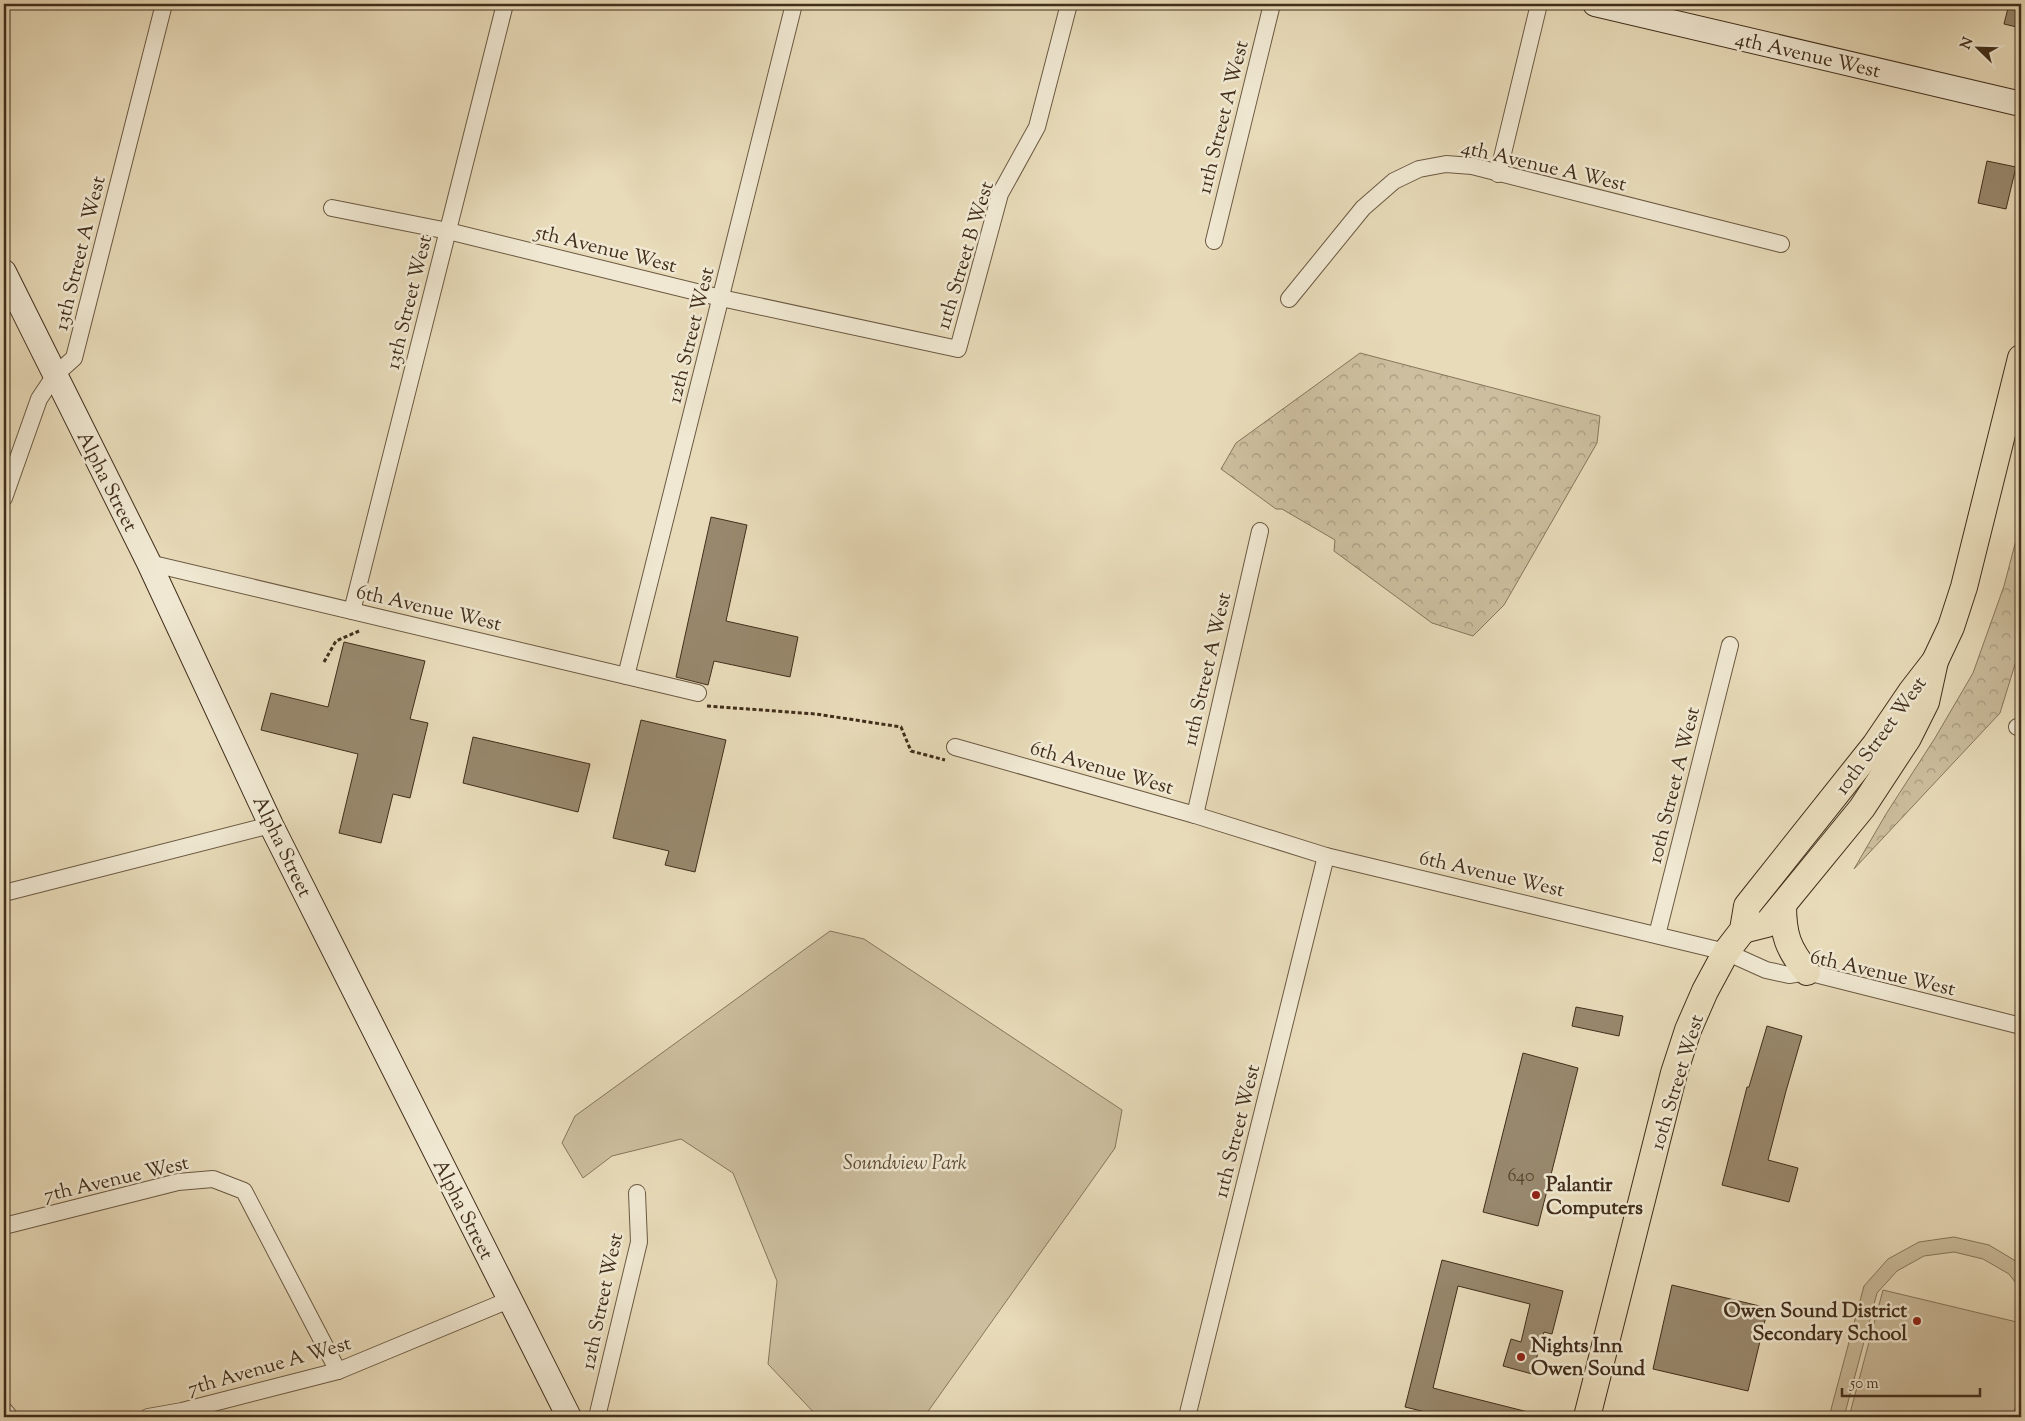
<svg xmlns="http://www.w3.org/2000/svg" width="2025" height="1421" viewBox="0 0 2025 1421" font-family="'Sorts Mill Goudy',serif">
	<style>
		.forest { fill: url(#forest-crowns); stroke: #86765c }
		.green { fill: #ccbe9e; stroke: #86765c }
		.building { fill: #98886d; stroke: #412e1b }
		.lines { fill: none; stroke-linecap: round; stroke-linejoin: round }
		.street-casing { stroke: #6b5942; stroke-width: 18 }
		.secondary-casing { stroke: #412e1b; stroke-width: 26 }
		.primary-casing { stroke: #412e1b; stroke-width: 28 }
		.path { stroke: #412e1b; stroke-width: 3; stroke-dasharray: 4 2.5; stroke-linecap: butt }
		.street { stroke: #f0e8d2; stroke-width: 16 }
		.secondary { stroke: #f0e8d2; stroke-width: 24 }
		.primary { stroke: #e8dbb9; stroke-width: 26 }
		.poi-dot { fill: #8f2418; stroke: #f0e8d2; stroke-width: 2 }
		.labels { text-anchor: middle; stroke-width: 5; stroke-linejoin: round; paint-order: stroke }
		.number-label { font-size: 18px; fill: #574430 }
		.street-label { font-size: 20px; fill: #412e1b; stroke: #f0e8d2 }
		.park-label { font-size: 20px; font-style: italic; fill: #5d4b35; stroke: #f0e8d2 }
		.poi-label { font-size: 20px; font-weight: bold; fill: #412e1b; stroke: #f0e8d2; text-anchor: start }
	</style>
	<defs>
		<pattern id="forest-crowns" width="20" height="18" patternUnits="userSpaceOnUse" patternTransform="scale(1.25)"><rect width="20" height="18" fill="#ccbe9e"/><path d="M2 6a3 3 0 1 1 6 0M12 15a3 3 0 1 1 6 0" fill="none" stroke="#a79b80"/></pattern>
	</defs>
	<rect width="100%" height="100%" fill="#e8dbb9"/>
	<filter id="stains"><feTurbulence type="fractalNoise" baseFrequency=".004" numOctaves="4"/><feColorMatrix values="0 0 0 0 .2 0 0 0 0 .09 0 0 0 0 .02 0 0 0 .5 -.17"/></filter>
	<radialGradient id="worn" r=".72"><stop offset=".6" stop-color="#630" stop-opacity="0"/><stop offset="1" stop-color="#630" stop-opacity=".3"/></radialGradient>
	<!-- forest -->
	<g class="forest">
		<polygon points="1360,353 1600,416 1597,443 1504,605 1473,636 1432,623 1334,551 1335,540 1282,509 1276,509 1221,469 1236,443"/>
		<polygon points="2021,521 2021,645 2000,713 1854,869 1886,814 1935,738 1973,673 2004,586"/>
	</g>
	<!-- green -->
	<g class="green">
		<polygon points="830,931 864,939 1122,1110 1115,1148 924,1417 818,1417 768,1364 777,1281 733,1173 681,1139 612,1156 583,1178 562,1143 575,1116"/>
		<polygon points="1954,1237 1989,1245 2019,1263 2021,1266 2021,1290 2009,1274 1983,1259 1954,1252 1924,1256 1897,1271 1877,1293 1844,1417 1829,1417 1864,1286 1888,1259 1919,1242"/>
		<polygon points="1883,1290 2021,1323 2021,1384 2013,1417 1849,1417"/>
	</g>
	<!-- building -->
	<g class="building">
		<polygon points="2009,4 2021,4 2021,28 2004,24"/>
		<polygon points="1987,161 2016,167 2006,209 1978,203"/>
		<polygon points="711,517 747,525 726,621 798,637 790,677 714,661 708,685 676,677"/>
		<polygon points="344,642 425,661 410,719 428,723 410,798 393,794 381,843 339,833 358,754 261,730 271,693 328,707"/>
		<polygon points="641,720 726,740 695,872 665,865 669,851 613,838"/>
		<polygon points="473,737 590,764 578,812 463,783"/>
		<polygon points="1576,1007 1623,1016 1619,1036 1572,1026"/>
		<polygon points="1767,1026 1802,1036 1786,1091 1768,1160 1798,1168 1789,1202 1722,1185 1747,1087 1749,1087"/>
		<polygon points="1523,1053 1578,1068 1538,1226 1483,1212"/>
		<polygon points="1442,1260 1563,1291 1552,1334 1544,1332 1532,1374 1503,1366 1511,1339 1521,1342 1530,1304 1458,1286 1433,1388 1528,1412 1527,1417 1446,1417 1405,1407"/>
		<polygon points="1672,1285 1768,1308 1748,1391 1653,1369"/>
	</g>
	<g class="lines">
		<!-- street casing -->
		<g class="street-casing">
			<g id="street">
				<polyline points="1498,174 1539,4"/>
				<polyline points="332,208 448,231 721,298 958,349 1000,194 1037,127 1069,4"/>
				<polyline points="1214,241 1272,4"/>
				<polyline points="1289,299 1363,208 1394,181 1419,169 1446,164 1472,166 1781,244"/>
				<polyline points="4,498 39,399 55,375 74,358 164,4"/>
				<polyline points="149,563 698,693"/>
				<polyline points="352,611 505,4"/>
				<polyline points="626,676 794,4"/>
				<polyline points="2017,727 2021,728"/>
				<polyline points="955,747 1195,815 1326,856 1726,952 1766,970 1789,975 1807,972 2021,1026"/>
				<polyline points="1195,815 1260,531"/>
				<polyline points="4,893 271,825"/>
				<polyline points="1657,935 1730,645"/>
				<polyline points="4,1226 178,1182 213,1179 244,1191 338,1371"/>
				<polyline points="4,1410 10,1417"/>
				<polyline points="148,1417 182,1411 338,1371 509,1300"/>
				<polyline points="597,1417 639,1242 637,1193"/>
				<polyline points="1187,1417 1326,856"/>
			</g>
		</g>
		<!-- secondary casing -->
		<g class="secondary-casing">
			<g id="secondary">
				<polyline points="1595,4 2021,104"/>
				<polyline points="4,272 149,563 271,825 569,1417"/>
			</g>
		</g>
		<!-- primary casing -->
		<g class="primary-casing">
			<g id="primary">
				<path d="M1783,905C1783,935 1788,949 1807,972"/>
				<polyline points="1743,930 1767,924 1862,808 1908,738 1926,702 1935,661 1951,627 1964,587 2021,358"/>
				<polyline points="1587,1417 1674,1073 1688,1030 1705,991 1726,952 1743,930 1747,906 1875,745 1911,692 1935,661"/>
			</g>
		</g>
		<!-- path -->
		<g class="path">
			<polyline points="324,662 336,641 359,631"/>
			<polyline points="707,706 816,714 901,727 911,751 945,760"/>
		</g>
		<!-- street -->
		<use href="#street" class="street"/>
		<!-- secondary -->
		<use href="#secondary" class="secondary"/>
		<!-- primary -->
		<use href="#primary" class="primary"/>
	</g>
	<!-- markers -->
	<g class="poi-dot">
		<circle cx="1536" cy="1195" r="5"/>
		<circle cx="1917" cy="1321" r="5"/>
		<circle cx="1521" cy="1357" r="5"/>
	</g>
	<g class="labels">
		<!-- number labels -->
		<g class="number-label">
			<text x="1521" y="1181">640</text>
		</g>
		<!-- street labels -->
		<g class="street-label">
			<text transform="translate(1808 54) rotate(13)" y="7">4th Avenue West</text>
			<text transform="translate(1222 117) rotate(-76)" y="7">11th Street A West</text>
			<text transform="translate(1544 165) rotate(13)" y="7">4th Avenue A West</text>
			<text transform="translate(606 248) rotate(14)" y="7">5th Avenue West</text>
			<text transform="translate(79 253) rotate(-76)" y="7">13th Street A West</text>
			<text transform="translate(964 255) rotate(-73)" y="7">11th Street B West</text>
			<text transform="translate(408 302) rotate(-76)" y="7">13th Street West</text>
			<text transform="translate(690 335) rotate(-76)" y="7">12th Street West</text>
			<text transform="translate(108 481) rotate(63)" y="7">Alpha Street</text>
			<text transform="translate(429 607) rotate(13)" y="7">6th Avenue West</text>
			<text transform="translate(1206 669) rotate(-77)" y="7">11th Street A West</text>
			<text transform="translate(1880 735) rotate(-54)" y="7">10th Street West</text>
			<text transform="translate(1102 767) rotate(16)" y="7">6th Avenue West</text>
			<text transform="translate(1673 785) rotate(-76)" y="7">10th Street A West</text>
			<text transform="translate(283 846) rotate(64)" y="7">Alpha Street</text>
			<text transform="translate(1492 873) rotate(13)" y="7">6th Avenue West</text>
			<text transform="translate(1883 972) rotate(13)" y="7">6th Avenue West</text>
			<text transform="translate(1676 1082) rotate(-73)" y="7">10th Street West</text>
			<text transform="translate(1236 1131) rotate(-76)" y="7">11th Street West</text>
			<text transform="translate(116 1178) rotate(-13)" y="7">7th Avenue West</text>
			<text transform="translate(464 1209) rotate(63)" y="7">Alpha Street</text>
			<text transform="translate(601 1301) rotate(-78)" y="7">12th Street West</text>
			<text transform="translate(269 1365) rotate(-16)" y="7">7th Avenue A West</text>
		</g>
		<!-- park labels -->
		<g class="park-label">
			<text x="905" y="1169">Soundview Park</text>
		</g>
		<!-- poi labels -->
		<g class="poi-label">
			<text x="1546" y="1191">Palantir<tspan x="1546" dy="23">Computers</tspan></text>
			<text x="1907" y="1317" text-anchor="end">Owen Sound District<tspan x="1907" dy="23">Secondary School</tspan></text>
			<text x="1531" y="1352">Nights Inn<tspan x="1531" dy="23">Owen Sound</tspan></text>
		</g>
	</g>
	<!-- margin -->
	<rect width="2025" height="1421" fill="none" stroke="#e8dbb9" stroke-width="20"/>
	<rect x="5" y="5" width="2015" height="1411" fill="none" stroke="#412e1b" stroke-width="2.5"/>
	<rect x="10" y="10" width="2005" height="1401" fill="none" stroke="#412e1b"/>
	<!-- north arrow -->
	<g transform="translate(1978 48) rotate(293)" stroke="#f0e8d2" stroke-width="4" paint-order="stroke">
	<path d="M0-4L9 19L0 12L-9 19Z" fill="#412e1b"/>
	<text y="-8" font-size="14" font-weight="bold" text-anchor="middle" fill="#412e1b">N</text>
	</g>
	<!-- scale -->
	<path d="M1842 1388v8h138v-8" fill="none" stroke="#412e1b" stroke-width="2.5"/>
	<text x="1850" y="1388" font-size="15" fill="#412e1b" stroke="#f0e8d2" stroke-width="4" paint-order="stroke">50 m</text>
	<rect width="100%" height="100%" filter="url(#stains)"/>
	<rect width="100%" height="100%" fill="url(#worn)"/>
</svg>
